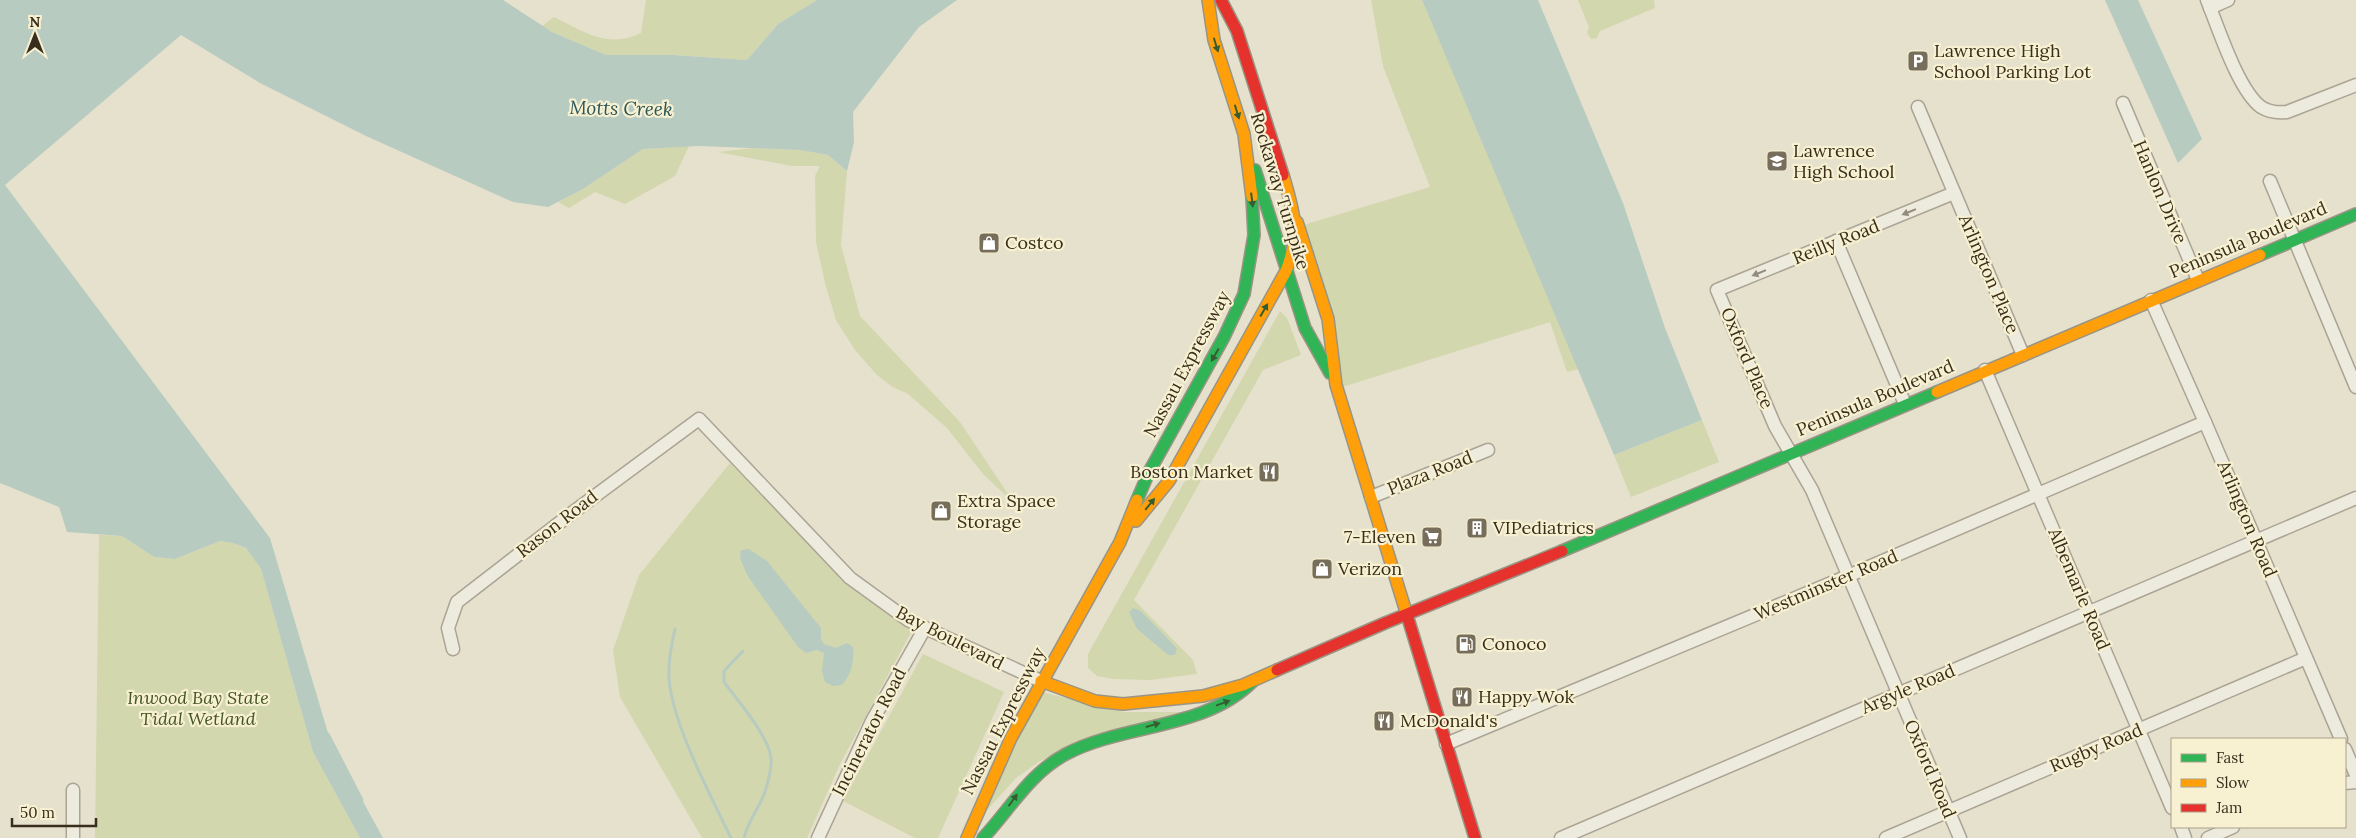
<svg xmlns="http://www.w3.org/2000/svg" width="2356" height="838" viewBox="0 0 2356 838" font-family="Lora,serif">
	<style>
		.green { fill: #d2d7ae; fill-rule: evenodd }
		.water { fill: #b8cbc1 }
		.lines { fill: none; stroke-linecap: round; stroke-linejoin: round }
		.stream { stroke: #b8cbc1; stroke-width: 3 }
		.street-casing { stroke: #aba495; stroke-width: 15 }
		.fast-casing { stroke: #9a9485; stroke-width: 14 }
		.slow-casing { stroke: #9a9485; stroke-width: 14 }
		.jam-casing { stroke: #9a9485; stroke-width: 14 }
		.street { stroke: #edeade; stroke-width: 12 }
		.fast { stroke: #30b455; stroke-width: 11 }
		.slow { stroke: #ff9f0a; stroke-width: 11 }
		.jam { stroke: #e5322d; stroke-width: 11 }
		.oneway { fill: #365d31 }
		.oneway2 { fill: #938c7e }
		.labels { text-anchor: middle; stroke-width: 4.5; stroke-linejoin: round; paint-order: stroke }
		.poi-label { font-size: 18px; fill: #392e1d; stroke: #f7f0d1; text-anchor: start }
		.street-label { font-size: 18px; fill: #392e1d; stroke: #f7f0d1 }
		.park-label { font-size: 18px; font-style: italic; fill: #445623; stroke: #f7f0d1 }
		.water-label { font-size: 19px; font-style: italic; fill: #2c5759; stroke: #f7f0d1 }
	</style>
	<rect width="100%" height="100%" fill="#e6e1cc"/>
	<!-- green -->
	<g class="green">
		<path d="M646,0H817L778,24L747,60L673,55H606L552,32L542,26L554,17C584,32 608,49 641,33Z"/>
		<polygon points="1371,0 1422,0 1579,369 1567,372 1550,322 1339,388 1300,226 1430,187 1383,66"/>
		<polygon points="1578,0 1654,0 1655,8 1600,31 1597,38 1591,39 1587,33 1589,27"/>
		<polygon points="689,146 675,176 625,204 595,192 569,208 558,202 583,189 643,149"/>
		<polygon points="753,148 800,150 828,155 847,171 841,245 860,316 960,422 1014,503 983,474 947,428 908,394 891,386 876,374 855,350 836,320 825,283 816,242 815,176 820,166 792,166 718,152"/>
		<path d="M1280,311L1287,318L1301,355L1263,370L1134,600L1193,660L1197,674L1150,680L1113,679L1097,676L1088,668V654ZM1141,611L1175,646L1172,655H1168L1137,629Z"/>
		<polygon points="1702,420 1719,462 1631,497 1614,455"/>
		<polygon points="730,463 811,546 873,603 915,625 841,762 807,838 702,838 620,697 613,650 639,575"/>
		<polygon points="99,535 122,536 154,557 175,559 220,541 233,543 246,548 261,569 313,752 360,838 95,838"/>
		<polygon points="923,654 1004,692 938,838 915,838 843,801"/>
		<polygon points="1037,691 1124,712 1188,712 1040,761 1016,778 978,820"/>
	</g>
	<!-- water -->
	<g class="water">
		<polygon points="0,0 503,0 552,32 606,55 673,55 747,60 778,24 817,0 957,0 919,27 853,112 854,142 847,171 828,155 800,150 699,146 643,149 583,189 548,207 513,202 366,136 260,83 181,35 5,185 270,538 331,743 383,838 360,838 313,752 261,569 246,548 233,543 220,541 175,559 154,557 122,536 67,532 59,507 0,483"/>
		<polygon points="1422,0 1538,0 1623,203 1665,328 1702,420 1614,455"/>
		<polygon points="2105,0 2138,0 2202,139 2178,163"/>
		<path d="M749,549L767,561L821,628V639L824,644L836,648L847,643L853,647C854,662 852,673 842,685L833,686L825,682L822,671L824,653L817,650L806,653L798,647L747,575L740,558L741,550Z"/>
		<polygon points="1133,608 1141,611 1175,646 1177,649 1175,655 1168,655 1137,629 1129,612"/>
	</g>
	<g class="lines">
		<!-- stream -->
		<g class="stream">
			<path d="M675,629C671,646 668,661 669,678C672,724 711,796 731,838"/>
			<path d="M743,651L724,671V682C738,701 768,735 771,758C772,769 768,782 765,792C759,808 748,821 744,838"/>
			<polyline points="328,734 362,800"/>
		</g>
		<!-- street casing -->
		<g class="street-casing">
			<g id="street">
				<path d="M2207,0C2218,27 2238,90 2261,107C2269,112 2278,113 2287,112L2356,85"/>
				<polyline points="2210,8 2228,0"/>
				<polyline points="2123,103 2198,280"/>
				<polyline points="1918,107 2023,355"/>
				<polyline points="2270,181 2356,387"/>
				<polyline points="1954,193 1717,290 1775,426 1812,490 1960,838"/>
				<polyline points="1836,241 1905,404"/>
				<polyline points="2151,300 2205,422 2341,739"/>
				<polyline points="1985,370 2172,808"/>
				<polyline points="1371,497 1488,450"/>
				<polyline points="453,649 448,628 457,602 572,513 699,419 850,578 908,620 1041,681"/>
				<polyline points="1446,744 1848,576 2205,422"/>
				<polyline points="2345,749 2356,775"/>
				<polyline points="2345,783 2356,782"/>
				<polyline points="2181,827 2185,838"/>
				<polyline points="73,838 73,790"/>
				<polyline points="818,838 872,721 925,628"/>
				<polyline points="1561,838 2356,498"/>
				<polyline points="1886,838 2306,658"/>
				<polyline points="2208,838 2233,827"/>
			</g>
		</g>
		<!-- fast casing -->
		<g class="fast-casing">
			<g id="fast">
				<polyline points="1255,170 1305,328 1330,373"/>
				<polyline points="2260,255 2356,214"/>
				<polyline points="1137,500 1149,472 1224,337 1244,294 1254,235 1252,197"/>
				<polyline points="1562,551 1937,392"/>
				<path d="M983,838C1010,809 1030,773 1066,754C1125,723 1205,730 1253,681"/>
			</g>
		</g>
		<!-- slow casing -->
		<g class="slow-casing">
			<g id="slow">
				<polyline points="1208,0 1214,40 1244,134 1252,197"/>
				<polyline points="1297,222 1328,319 1336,385 1407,615"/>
				<polyline points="1937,392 2260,255"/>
				<path d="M1136,521L1169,481L1286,271C1301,233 1294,212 1283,175"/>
				<polyline points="1041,681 1095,701 1123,704 1203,696 1243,685 1277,670"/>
				<polyline points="967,838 1011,738 1120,542 1137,500"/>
			</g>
		</g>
		<!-- jam casing -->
		<g class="jam-casing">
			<g id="jam">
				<polyline points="1221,0 1237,31 1283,175"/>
				<polyline points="1407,615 1475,838"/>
				<polyline points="1277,670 1385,623 1562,551"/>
			</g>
		</g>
		<!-- street -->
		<use href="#street" class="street"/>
		<!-- fast -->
		<use href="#fast" class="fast"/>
		<!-- slow -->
		<use href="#slow" class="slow"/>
		<!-- jam -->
		<use href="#jam" class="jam"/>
	</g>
	<!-- one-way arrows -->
	<defs><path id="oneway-solid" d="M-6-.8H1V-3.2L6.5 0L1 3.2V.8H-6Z" transform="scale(1.25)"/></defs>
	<g class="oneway">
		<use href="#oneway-solid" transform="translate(1216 45) rotate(73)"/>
		<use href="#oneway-solid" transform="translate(1237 112) rotate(73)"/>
		<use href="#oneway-solid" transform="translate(1252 200) rotate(83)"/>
		<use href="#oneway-solid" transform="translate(1264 310) rotate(-60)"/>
		<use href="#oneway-solid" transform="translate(1215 355) rotate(120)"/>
		<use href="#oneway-solid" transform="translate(1150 504) rotate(-51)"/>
		<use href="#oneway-solid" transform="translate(1223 703) rotate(-20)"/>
		<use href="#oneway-solid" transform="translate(1153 725) rotate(-16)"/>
		<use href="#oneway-solid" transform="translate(1013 800) rotate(-54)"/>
	</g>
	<g class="oneway2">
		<use href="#oneway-solid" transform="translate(1909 212) rotate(158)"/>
		<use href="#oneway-solid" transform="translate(1759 273) rotate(158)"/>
	</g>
	<!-- icons -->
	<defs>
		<g id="parking-square" transform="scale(1.125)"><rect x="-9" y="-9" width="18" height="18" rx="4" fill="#766d5a" stroke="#f7f0d1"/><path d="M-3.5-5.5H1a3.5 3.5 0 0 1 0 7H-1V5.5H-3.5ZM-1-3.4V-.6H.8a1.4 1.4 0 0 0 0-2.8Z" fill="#fff"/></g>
		<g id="school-square" transform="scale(1.125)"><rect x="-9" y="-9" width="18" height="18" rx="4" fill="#766d5a" stroke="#f7f0d1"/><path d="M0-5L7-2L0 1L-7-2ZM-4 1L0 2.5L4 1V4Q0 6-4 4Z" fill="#fff"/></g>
		<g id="shop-square" transform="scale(1.125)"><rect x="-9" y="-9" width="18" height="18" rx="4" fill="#766d5a" stroke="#f7f0d1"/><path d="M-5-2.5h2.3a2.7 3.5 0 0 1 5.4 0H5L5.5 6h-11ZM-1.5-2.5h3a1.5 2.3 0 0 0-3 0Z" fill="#fff"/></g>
		<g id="restaurant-square" transform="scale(1.125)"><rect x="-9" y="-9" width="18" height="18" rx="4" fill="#766d5a" stroke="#f7f0d1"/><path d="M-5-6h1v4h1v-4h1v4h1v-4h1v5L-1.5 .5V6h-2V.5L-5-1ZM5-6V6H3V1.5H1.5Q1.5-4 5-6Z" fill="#fff"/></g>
		<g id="building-square" transform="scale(1.125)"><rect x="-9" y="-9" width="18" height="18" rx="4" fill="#766d5a" stroke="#f7f0d1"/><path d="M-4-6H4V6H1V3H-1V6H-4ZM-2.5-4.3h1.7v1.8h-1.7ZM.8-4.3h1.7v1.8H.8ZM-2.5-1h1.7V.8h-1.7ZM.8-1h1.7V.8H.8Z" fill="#fff"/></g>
		<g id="supermarket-square" transform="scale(1.125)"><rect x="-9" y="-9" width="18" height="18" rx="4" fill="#766d5a" stroke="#f7f0d1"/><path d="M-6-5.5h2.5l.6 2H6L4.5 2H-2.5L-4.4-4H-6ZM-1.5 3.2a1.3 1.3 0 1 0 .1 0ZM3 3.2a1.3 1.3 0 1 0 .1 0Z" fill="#fff"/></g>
		<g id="fuel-square" transform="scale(1.125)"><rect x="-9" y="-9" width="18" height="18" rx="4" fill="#766d5a" stroke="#f7f0d1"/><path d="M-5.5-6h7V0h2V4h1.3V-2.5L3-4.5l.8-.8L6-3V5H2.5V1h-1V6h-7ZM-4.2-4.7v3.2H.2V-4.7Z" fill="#fff"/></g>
	</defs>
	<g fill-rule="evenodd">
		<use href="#parking-square" x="1918" y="61"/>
		<use href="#school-square" x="1777" y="161"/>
		<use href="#shop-square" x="989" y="243"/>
		<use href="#restaurant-square" x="1269" y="472"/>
		<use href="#shop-square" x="941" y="511"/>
		<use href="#building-square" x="1477" y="528"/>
		<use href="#supermarket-square" x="1432" y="537"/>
		<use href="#shop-square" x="1322" y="569"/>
		<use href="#fuel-square" x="1466" y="644"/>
		<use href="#restaurant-square" x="1462" y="697"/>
		<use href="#restaurant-square" x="1384" y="721"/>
	</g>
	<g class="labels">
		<!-- poi labels -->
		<g class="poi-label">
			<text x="1934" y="57">Lawrence High<tspan x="1934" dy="21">School Parking Lot</tspan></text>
			<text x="1793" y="157">Lawrence<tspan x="1793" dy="21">High School</tspan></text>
			<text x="1005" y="249">Costco</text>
			<text x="1253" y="478" text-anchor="end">Boston Market</text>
			<text x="957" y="507">Extra Space<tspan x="957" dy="21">Storage</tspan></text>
			<text x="1493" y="534">VIPediatrics</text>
			<text x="1416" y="543" text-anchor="end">7-Eleven</text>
			<text x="1338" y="575">Verizon</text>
			<text x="1482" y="650">Conoco</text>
			<text x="1478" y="703">Happy Wok</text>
			<text x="1400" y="727">McDonald's</text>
		</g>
		<!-- street labels -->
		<g class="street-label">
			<text transform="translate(1280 191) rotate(73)" y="6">Rockaway Turnpike</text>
			<text transform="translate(2160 192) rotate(67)" y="6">Hanlon Drive</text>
			<text transform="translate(2248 240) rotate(-23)" y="6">Peninsula Boulevard</text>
			<text transform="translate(1836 242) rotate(-22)" y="6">Reilly Road</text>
			<text transform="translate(1989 274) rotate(67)" y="6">Arlington Place</text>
			<text transform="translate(1747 358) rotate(67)" y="6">Oxford Place</text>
			<text transform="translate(1187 364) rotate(-62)" y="6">Nassau Expressway</text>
			<text transform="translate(1875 398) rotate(-23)" y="6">Peninsula Boulevard</text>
			<text transform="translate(1430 473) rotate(-22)" y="6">Plaza Road</text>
			<text transform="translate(2247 519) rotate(67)" y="6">Arlington Road</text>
			<text transform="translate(557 524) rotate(-38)" y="6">Rason Road</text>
			<text transform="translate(1826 585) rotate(-23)" y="6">Westminster Road</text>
			<text transform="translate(2079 589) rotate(67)" y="6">Albemarle Road</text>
			<text transform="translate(950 638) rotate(27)" y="6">Bay Boulevard</text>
			<text transform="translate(1908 689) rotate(-23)" y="6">Argyle Road</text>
			<text transform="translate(1003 721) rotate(-63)" y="6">Nassau Expressway</text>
			<text transform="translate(869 732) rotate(-63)" y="6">Incinerator Road</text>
			<text transform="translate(2096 748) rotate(-23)" y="6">Rugby Road</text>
			<text transform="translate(1930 769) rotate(67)" y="6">Oxford Road</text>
		</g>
		<!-- park labels -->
		<g class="park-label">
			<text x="198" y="704">Inwood Bay State<tspan x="198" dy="21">Tidal Wetland</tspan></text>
		</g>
		<!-- water labels -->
		<g class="water-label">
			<text transform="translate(621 108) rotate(1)" y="7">Motts Creek</text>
		</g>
	</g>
	<!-- legend -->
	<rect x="2171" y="738" width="175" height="90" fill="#f7f0d1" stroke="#aba289"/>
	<rect x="2181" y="754" width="25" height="8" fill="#30b455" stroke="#aba289"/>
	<text x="2216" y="763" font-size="15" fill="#392e1d">Fast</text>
	<rect x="2181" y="779" width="25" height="8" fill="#ff9f0a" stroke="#aba289"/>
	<text x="2216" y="788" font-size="15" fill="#392e1d">Slow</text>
	<rect x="2181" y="804" width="25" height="8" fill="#e5322d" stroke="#aba289"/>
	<text x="2216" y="813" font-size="15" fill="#392e1d">Jam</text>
	<!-- north arrow -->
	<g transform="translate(35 35)" stroke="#f7f0d1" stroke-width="4" paint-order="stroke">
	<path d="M0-4L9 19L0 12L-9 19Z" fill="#392e1d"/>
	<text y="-8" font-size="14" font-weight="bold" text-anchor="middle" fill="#392e1d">N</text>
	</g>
	<!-- scale -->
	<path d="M12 818v8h84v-8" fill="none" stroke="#392e1d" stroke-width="2.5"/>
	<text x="20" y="818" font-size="15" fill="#392e1d" stroke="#f7f0d1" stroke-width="4" paint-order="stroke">50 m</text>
</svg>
